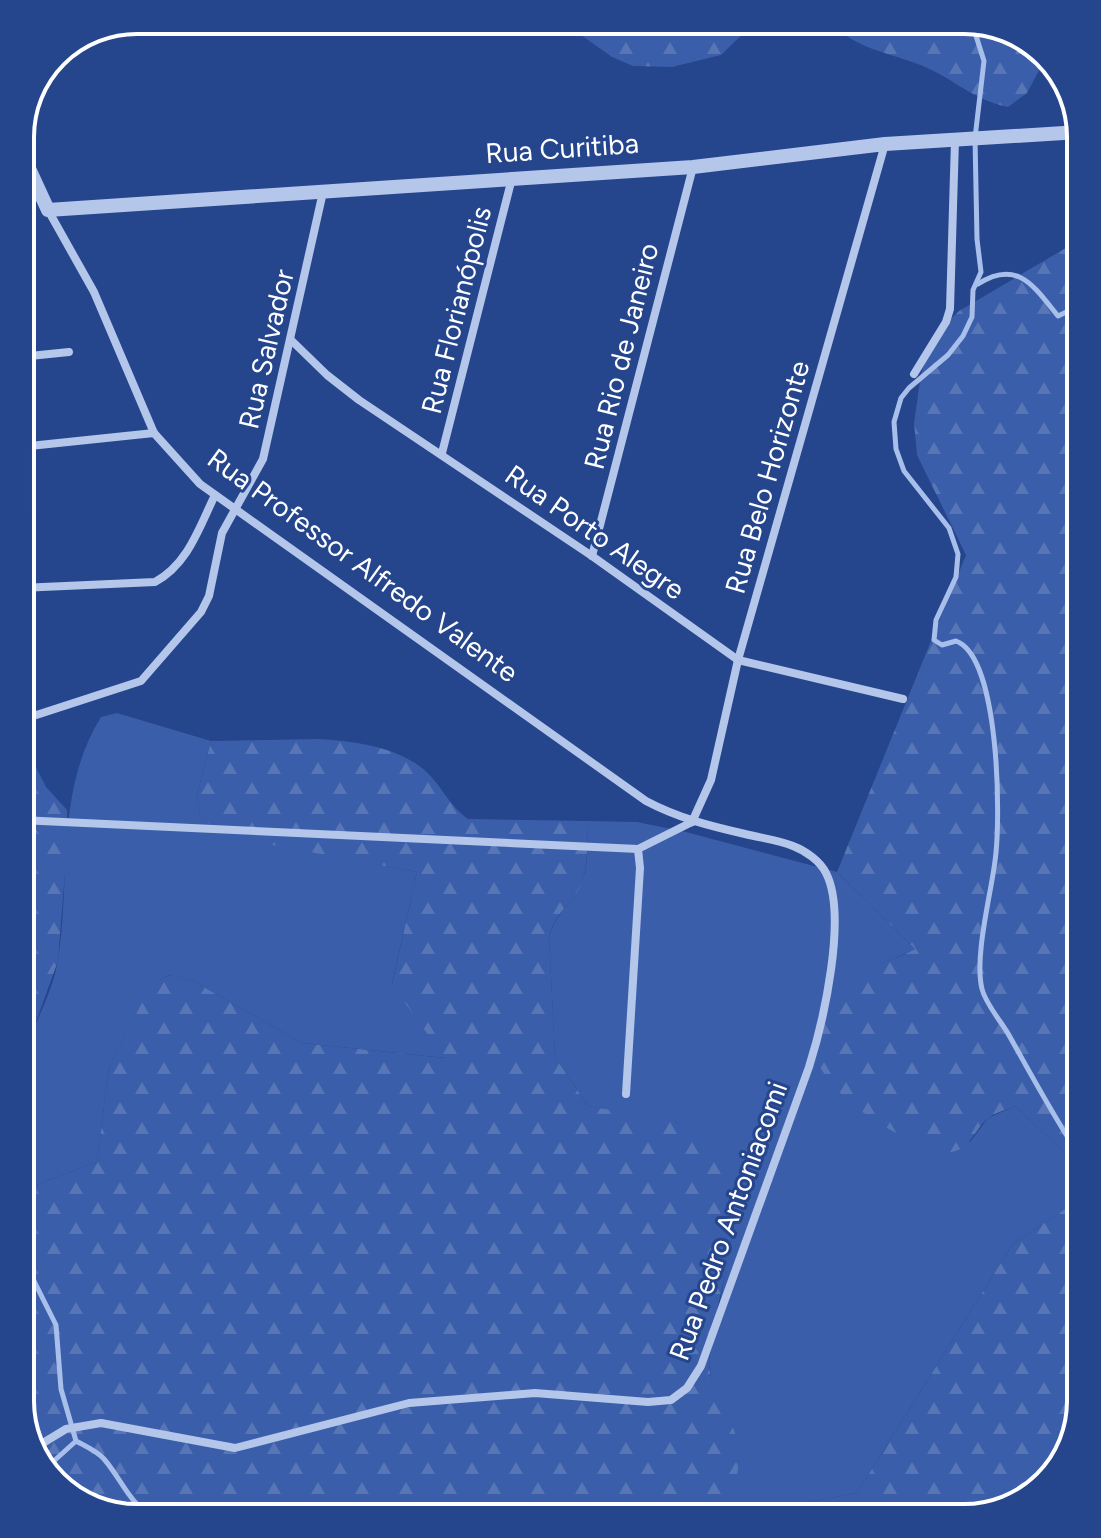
<svg xmlns="http://www.w3.org/2000/svg" width="1101" height="1538" viewBox="0 0 1101 1538" font-family="Figtree,sans-serif">
	<style>
		.grass { fill: #3a5ea9 }
		.forest { fill: url(#forest-firs) }
		.lines { fill: none; stroke-linecap: round; stroke-linejoin: round }
		.stream { stroke: #a8bfeb; stroke-width: 5 }
		.service { stroke: #b4c6ea; stroke-width: 6 }
		.minor { stroke: #b4c6ea; stroke-width: 8 }
		.tertiary { stroke: #b4c6ea; stroke-width: 14 }
		.labels { text-anchor: middle; stroke-width: 6; stroke-linejoin: round; paint-order: stroke }
		.street-label { font-size: 28px; fill: #fff; stroke: #25458c }
		.rim { fill: none; stroke: #fff; stroke-width: 4 }
	</style>
	<defs>
		<pattern id="forest-firs" width="22" height="20" patternUnits="userSpaceOnUse" patternTransform="scale(2)"><rect width="22" height="20" fill="#3a5ea9"/><path d="M5 1l3.5 6h-7zM16 11l3.5 6h-7z" fill="#5876b6"/></pattern>
	</defs>
	<rect width="100%" height="100%" fill="#25458c"/>
	<!-- grass -->
	<g class="grass">
		<path d="M117,713L211,741L197,795L200,817L225,835L417,872L392,984L446,1058L302,1043L193,981L169,975L152,984L109,1067L97,1162L20,1191C20,1160 14,1089 21,1063C31,1028 52,996 58,960C71,877 55,791 101,717Z"/>
		<path d="M587,821L637,822L686,832L837,872L915,949L857,975L970,1142L988,1118L1015,1106L1081,1168V1198L1012,1245L857,1493L803,1503L767,1518H729L733,1429L712,1384L709,1360L734,1227L678,1123L588,1106L555,1057L549,936C555,916 568,907 578,889C590,869 587,843 587,821Z"/>
	</g>
	<!-- forest -->
	<g class="forest">
		<polygon points="560,20 757,20 721,55 672,67 633,66 612,57"/>
		<path d="M827,20H971L1023,36L1045,59L1027,93L1008,107C971,99 956,80 923,66C885,51 859,51 827,20Z"/>
		<path d="M1081,239V1168L1015,1106C1006,1110 994,1113 987,1119C975,1130 970,1148 952,1152C936,1156 920,1145 906,1138C859,1115 781,1061 825,1001C845,973 886,964 915,949L837,872L966,555L917,455L914,423L921,374L929,349L941,328L959,311Z"/>
		<polygon points="20,736 46,787 67,810 68,834 58,961 20,1066"/>
		<path d="M319,739C352,741 394,746 422,768C440,782 448,805 468,819L587,821C587,843 589,866 580,886C571,905 556,912 549,936L555,1057L588,1106C616,1112 651,1113 678,1123C780,1162 713,1284 709,1359C708,1391 733,1415 738,1445C742,1470 731,1494 729,1518H130C114,1513 90,1510 76,1500C31,1467 13,1417 26,1362L20,1357V1191L97,1162L109,1067L152,983L170,975L193,981L302,1043L445,1058L392,985L417,872L225,836L200,817L197,795L211,741Z"/>
		<polygon points="1081,1198 1081,1401 1065,1460 1023,1502 964,1518 767,1518 803,1503 857,1493 1012,1245"/>
	</g>
	<g class="lines">
		<!-- stream -->
		<g class="stream">
			<path d="M971,20L984,61L975,138L977,239L981,272L973,290L972,317L963,336L948,355L909,388L901,398L894,422L896,449L904,471L949,528L958,554L956,577L936,620L934,640L942,645L956,641C1000,657 1001,820 995,861C991,894 974,957 982,989C986,1005 1002,1022 1010,1037C1033,1078 1055,1119 1081,1158"/>
			<path d="M978,284C1018,258 1035,288 1058,316L1081,305"/>
			<path d="M20,1253L56,1325L61,1389L76,1441C85,1446 97,1451 104,1459C123,1481 129,1505 156,1518"/>
			<polyline points="45,1469 76,1441"/>
		</g>
		<!-- service -->
		<polyline class="service" points="20,196 41,195"/>
		<!-- minor -->
		<g class="minor">
			<polyline points="291,340 327,375 359,400 592,556 738,660 903,699"/>
			<polyline points="20,357 69,352"/>
			<polyline points="914,374 946,322 950,309 955,140"/>
			<polyline points="20,447 154,433"/>
			<polyline points="442,453 512,178"/>
			<polyline points="592,556 693,167"/>
			<path d="M20,588L155,582C188,564 199,528 215,495"/>
			<polyline points="21,720 141,681 201,612 209,596 222,533 263,459 323,192"/>
			<polyline points="20,820 638,849"/>
			<polyline points="692,822 711,780 738,660 885,144"/>
			<polyline points="626,1094 640,868 638,849 692,822"/>
			<path d="M33,1449L66,1429L101,1423L235,1448L409,1403L535,1393L648,1402L671,1400L687,1388L701,1366L809,1067C823,1023 848,916 826,873C820,861 806,851 793,846C779,840 761,838 745,834C710,826 678,818 646,801L200,484L154,433L94,292L48,210"/>
		</g>
		<!-- tertiary -->
		<polyline class="tertiary" points="20,149 48,210 693,167 885,144 1080,132"/>
	</g>
	<g class="labels">
		<!-- street labels -->
		<g class="street-label">
			<text transform="translate(562 148) rotate(-4)" y="10">Rua Curitiba</text>
			<text transform="translate(456 310) rotate(-76)" y="10">Rua Florianópolis</text>
			<text transform="translate(266 349) rotate(-77)" y="10">Rua Salvador</text>
			<text transform="translate(621 356) rotate(-76)" y="10">Rua Rio de Janeiro</text>
			<text transform="translate(767 477) rotate(-74)" y="10">Rua Belo Horizonte</text>
			<text transform="translate(595 532) rotate(35)" y="10">Rua Porto Alegre</text>
			<text transform="translate(363 565) rotate(36)" y="10">Rua Professor Alfredo Valente</text>
			<text transform="translate(728 1221) rotate(-70)" y="10">Rua Pedro Antoniacomi</text>
		</g>
	</g>
	<!-- crop -->
	<path d="M0 0H1101V1538H0ZM137 34H964A103 103 0 0 1 1067 137V1401A103 103 0 0 1 964 1504H137A103 103 0 0 1 34 1401V137A103 103 0 0 1 137 34Z" fill="#25458c" fill-rule="evenodd"/>
	<path class="rim" d="M137 34H964A103 103 0 0 1 1067 137V1401A103 103 0 0 1 964 1504H137A103 103 0 0 1 34 1401V137A103 103 0 0 1 137 34Z"/>
</svg>
